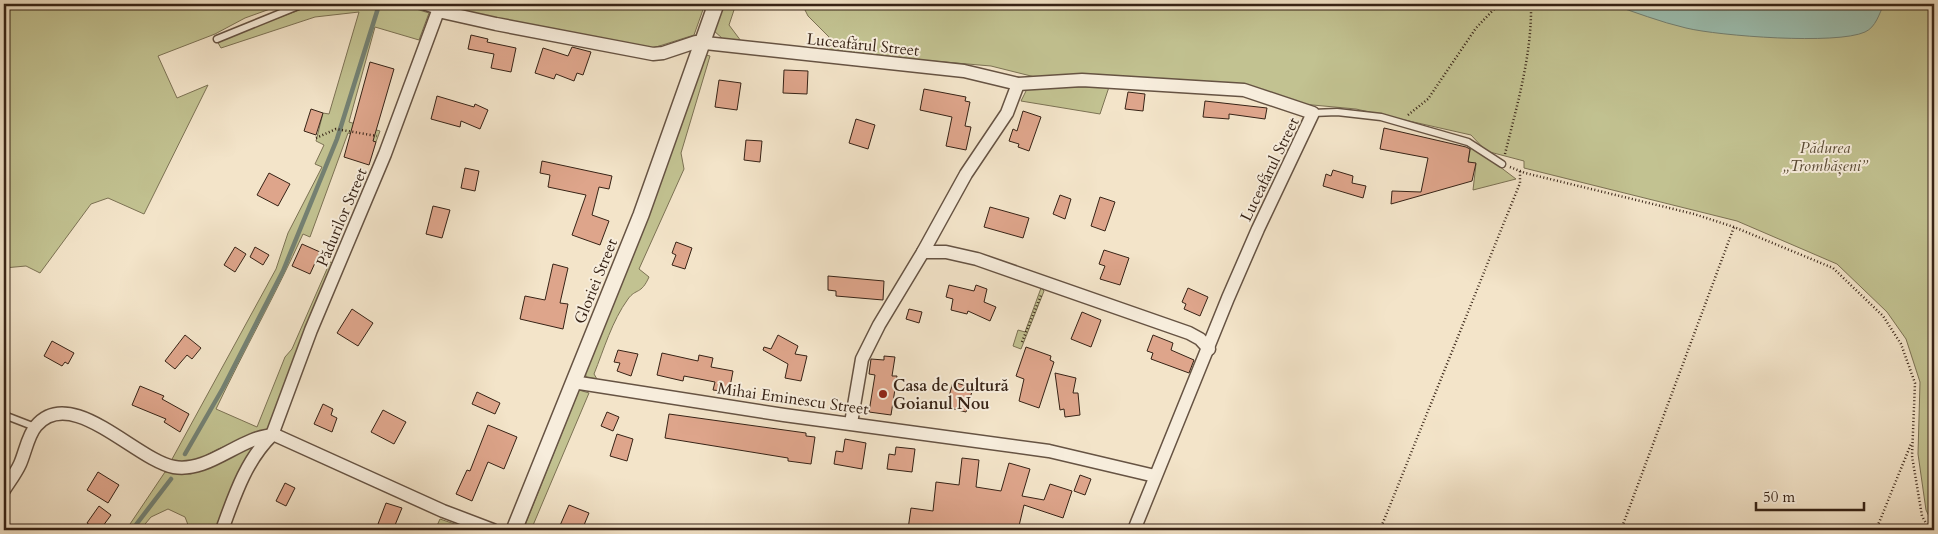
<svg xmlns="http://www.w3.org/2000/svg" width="1938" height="534" viewBox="0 0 1938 534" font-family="Cardo,serif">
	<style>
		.green { fill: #c2c291; stroke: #7c7254 }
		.water { fill: #9cbfb1; stroke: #748173 }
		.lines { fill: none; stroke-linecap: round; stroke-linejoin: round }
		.stream { stroke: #748173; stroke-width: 4.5 }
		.building { fill: #dea58b; stroke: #372316 }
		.service-casing { stroke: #665343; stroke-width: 9 }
		.minor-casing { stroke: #665343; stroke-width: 15 }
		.tertiary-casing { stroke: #665343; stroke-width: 18 }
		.path { stroke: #372316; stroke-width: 2.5; stroke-dasharray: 1 2.5; stroke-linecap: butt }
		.service { stroke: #f7eddc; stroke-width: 6 }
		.minor { stroke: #f7eddc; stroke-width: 12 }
		.tertiary { stroke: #f7eddc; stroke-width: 15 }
		.poi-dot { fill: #8f2418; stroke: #f7eddc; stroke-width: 2 }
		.labels { text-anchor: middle; stroke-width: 4; stroke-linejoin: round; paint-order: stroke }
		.street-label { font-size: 16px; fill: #372316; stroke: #f7eddc }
		.park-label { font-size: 16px; font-style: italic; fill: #5a4b35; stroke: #f7eddc }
		.poi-label { font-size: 16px; font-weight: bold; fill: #372316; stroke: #f7eddc; text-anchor: start }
	</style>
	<rect width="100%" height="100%" fill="#f3e4c9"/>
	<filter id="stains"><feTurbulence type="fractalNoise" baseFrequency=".004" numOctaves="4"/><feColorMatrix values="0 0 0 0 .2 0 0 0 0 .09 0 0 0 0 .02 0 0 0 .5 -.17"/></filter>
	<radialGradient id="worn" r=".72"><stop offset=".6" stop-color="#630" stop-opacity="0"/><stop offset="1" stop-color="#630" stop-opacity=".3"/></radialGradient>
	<!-- green -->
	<g class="green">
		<polygon points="4,4 284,4 245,18 215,34 158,56 177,98 208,85 144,214 108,198 91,204 40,273 26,266 4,268"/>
		<path d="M315,4H400L429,13L419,40L375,27L349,122L380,131L376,142L348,133L310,237L303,234C276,294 244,350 216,409L257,427L285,357L292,349L330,262L334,264L268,430L218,449L191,463L171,461L276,269L288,233L322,167L315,164L324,145L316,141L323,113L329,114L359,12L315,17L221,48L217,41Z"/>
		<polygon points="438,4 705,4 694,35 653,48 495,19"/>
		<polygon points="722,4 736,4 729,25 741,41 723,39 713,30"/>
		<polygon points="802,4 1934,4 1934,527 1926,510 1918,454 1920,382 1906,339 1887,312 1837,264 1737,221 1524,168 1524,161 1486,151 1471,135 1356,109 1302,104 1247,86 1035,77 991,66 827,52 829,37 808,16"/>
		<path d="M706,55L710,56L681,153L684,169L639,269L649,277C641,295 636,288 628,299C612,321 604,349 594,374L597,379L586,377L585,371L628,268Z"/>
		<polygon points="1028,87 1109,87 1100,114 1021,101"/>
		<polygon points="1471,145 1516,179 1473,190 1476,164 1468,162"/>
		<polygon points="1041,288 1044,291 1021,349 1013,346 1018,330 1025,332"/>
		<polygon points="579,390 589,393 531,530 523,530"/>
		<polygon points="258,444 218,530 190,530 185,517 168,509 151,517 140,530 126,530 165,472 191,474 212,462"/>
		<polygon points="440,519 472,530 448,530 442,528 441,530 435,530"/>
	</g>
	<!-- water -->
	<path class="water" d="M1610,4H1884C1879,14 1876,27 1865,32C1837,45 1719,36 1686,28C1660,22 1635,12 1610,4Z"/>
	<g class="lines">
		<!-- stream -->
		<g class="stream">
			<polyline points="185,454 223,388 283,271 337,139 379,5"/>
			<polyline points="132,530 171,479"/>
		</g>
	</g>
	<!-- building -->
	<g class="building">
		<polygon points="471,35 488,39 487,42 516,48 511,72 491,68 494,54 468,49"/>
		<polygon points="572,47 591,52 583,75 577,73 574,81 556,74 554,79 535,73 543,48 568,56"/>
		<polygon points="370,62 394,69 373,141 376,142 369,165 344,157"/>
		<polygon points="784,70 808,71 807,94 783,93"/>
		<polygon points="719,80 741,83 737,110 715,107"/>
		<polygon points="924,89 966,97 965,101 970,102 965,126 971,127 966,150 946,146 952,117 920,110"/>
		<polygon points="1128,92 1145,94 1143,111 1125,109"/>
		<polygon points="437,96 474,107 475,104 488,110 480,129 461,121 460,127 431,119"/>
		<polygon points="1205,101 1267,108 1265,119 1229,114 1229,119 1203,117"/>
		<polygon points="311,109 323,113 316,135 304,131"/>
		<polygon points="1023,111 1041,117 1029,151 1018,147 1019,144 1009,141 1013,129 1017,131"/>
		<polygon points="856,119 875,125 868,149 849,143"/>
		<polygon points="1384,128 1466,147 1470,149 1468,162 1476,163 1472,181 1391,204 1392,191 1421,192 1428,158 1380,149"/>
		<polygon points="746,140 762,141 760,162 744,160"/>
		<polygon points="542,161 612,176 609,189 599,187 592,215 609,221 600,245 572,235 586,195 548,187 550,175 540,173"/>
		<polygon points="465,168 479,171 475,191 461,188"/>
		<polygon points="1333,170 1353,176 1352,183 1366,186 1363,198 1323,186 1326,174 1331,176"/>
		<polygon points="269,173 290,184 278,206 257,195"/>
		<polygon points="1060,195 1071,199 1065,219 1053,214"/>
		<polygon points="1100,197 1115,202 1105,231 1091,226"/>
		<polygon points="433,206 450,210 442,238 426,234"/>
		<polygon points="990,207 1029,218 1023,238 984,227"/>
		<polygon points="676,242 692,248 685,269 672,265 676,255 672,253"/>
		<polygon points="302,244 320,252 310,274 292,266"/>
		<polygon points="235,247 246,254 235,272 224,265"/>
		<polygon points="255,247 269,255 263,265 250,257"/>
		<polygon points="1104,250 1129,258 1120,285 1100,279 1105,266 1099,264"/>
		<polygon points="553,264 568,268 560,303 568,304 563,329 520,319 525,296 545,300"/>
		<polygon points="828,276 884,281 883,300 836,296 836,291 828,290"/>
		<polygon points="949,285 974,291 976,285 987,289 984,302 996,307 990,321 968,311 967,314 951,310 953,299 946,297"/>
		<polygon points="1188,288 1208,297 1200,316 1184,309 1186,304 1182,302"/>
		<polygon points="352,309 373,323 358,346 337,333"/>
		<polygon points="909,309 922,312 919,323 906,319"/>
		<polygon points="1082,312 1101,320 1091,347 1071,339"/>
		<polygon points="185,335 201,348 192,359 187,355 175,369 165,361"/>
		<polygon points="778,335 798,346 795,354 807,356 801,381 785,378 788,364 763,350 764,347 771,349"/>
		<polygon points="1153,335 1173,343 1171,350 1194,360 1189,373 1151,359 1153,353 1147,351"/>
		<polygon points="52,341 74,353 68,364 65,362 62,366 44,356"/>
		<polygon points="1026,347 1051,356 1050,360 1054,362 1039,408 1019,401 1024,379 1016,376"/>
		<polygon points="618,350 638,354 631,376 617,371 620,363 614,362"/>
		<polygon points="662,353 698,361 699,355 713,358 711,367 733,371 729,392 713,390 715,382 684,376 683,381 657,375"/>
		<polygon points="884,356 895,357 892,376 897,376 891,415 869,412 875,375 869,374 871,359 884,360"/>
		<polygon points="1055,373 1076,378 1073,393 1078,393 1080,415 1065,417 1064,409 1060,410"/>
		<polygon points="953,382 973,388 966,412 946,407"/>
		<polygon points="140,386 164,396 162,399 189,414 180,432 164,422 166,419 132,405"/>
		<polygon points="477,392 500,403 495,414 472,404"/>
		<polygon points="323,404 333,409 331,415 337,418 332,432 314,424"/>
		<polygon points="383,410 406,422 394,444 371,432"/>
		<polygon points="607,412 619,417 613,431 601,426"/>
		<polygon points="669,414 806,433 806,436 815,437 811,464 788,461 788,458 665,438"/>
		<polygon points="488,425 517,437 504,469 488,462 472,501 456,494 467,470 470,471"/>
		<polygon points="617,434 633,439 627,461 610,456"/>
		<polygon points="845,439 866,443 862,469 834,464 836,451 843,452"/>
		<polygon points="896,447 915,449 912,472 887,469 889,454 895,455"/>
		<polygon points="962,458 979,460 976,487 1001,491 1009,463 1030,469 1022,496 1044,500 1050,484 1072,491 1063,518 1024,505 1018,530 908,529 911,508 933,511 936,482 959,485"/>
		<polygon points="98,472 119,485 108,503 87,490"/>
		<polygon points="1080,475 1091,479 1085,495 1074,491"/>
		<polygon points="285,483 295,488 286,506 276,501"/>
		<polygon points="386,503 402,508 393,530 379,530 381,525 378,524"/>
		<polygon points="569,505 589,513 582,530 558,530"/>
		<polygon points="99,506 111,515 100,530 97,530 87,523"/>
	</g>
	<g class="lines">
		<!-- service casing -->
		<g class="service-casing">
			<g id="service">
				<polyline points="416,4 438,11"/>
				<polyline points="217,39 303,4"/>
				<polyline points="1313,113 1337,112 1381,117 1468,142 1502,164"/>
				<polyline points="4,415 35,427"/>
			</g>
		</g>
		<!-- minor casing -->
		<g class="minor-casing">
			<g id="minor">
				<polyline points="923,252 946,252 977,259 1189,333 1200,339 1209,349"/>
				<polyline points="573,382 784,415 1049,451 1155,476"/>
				<polyline points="851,423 862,359 879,325 923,252 966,174 1007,113 1018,84"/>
				<path d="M4,490C9,482 16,473 20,464C25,453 28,435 36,426C71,384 136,460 174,467C210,473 240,436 275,435L443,511L493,530"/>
				<path d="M222,530C234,497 246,460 272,435L311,330L385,154L438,11L496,24L653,54L663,53L696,42L964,71L1018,84L1082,80L1244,90L1313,113L1258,229L1228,298L1134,530"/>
			</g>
		</g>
		<!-- tertiary casing -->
		<g class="tertiary-casing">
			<polyline id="tertiary" points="514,530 641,215 716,4"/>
		</g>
		<!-- path -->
		<g class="path">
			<polyline points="1408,115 1428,99 1476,28 1499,4"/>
			<polyline points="316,138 336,129 377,136"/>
			<path d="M1505,154C1517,105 1532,55 1531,4"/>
			<polyline points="1510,167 1525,173 1694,214 1734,227 1833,268 1883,316 1901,344 1915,383 1912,456 1922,516 1930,530"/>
			<polyline points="1022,342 1041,295"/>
			<polyline points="1380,530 1520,183 1520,171"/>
			<polyline points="1621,530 1734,227"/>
			<polyline points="1876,530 1911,444"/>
		</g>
		<!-- service -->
		<use href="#service" class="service"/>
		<!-- minor -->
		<use href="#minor" class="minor"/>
		<!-- tertiary -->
		<use href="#tertiary" class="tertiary"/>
	</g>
	<!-- markers -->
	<circle class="poi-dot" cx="883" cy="394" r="5"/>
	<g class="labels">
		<!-- street labels -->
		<g class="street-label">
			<text transform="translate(863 44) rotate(6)" y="6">Luceafărul Street</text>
			<text transform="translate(1269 169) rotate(-64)" y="6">Luceafărul Street</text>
			<text transform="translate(341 217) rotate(-67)" y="6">Pădurilor Street</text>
			<text transform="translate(595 281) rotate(-68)" y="6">Gloriei Street</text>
			<text transform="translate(793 398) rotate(8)" y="6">Mihai Eminescu Street</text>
		</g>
		<!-- park labels -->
		<g class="park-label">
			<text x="1825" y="153">Pădurea<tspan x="1825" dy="18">„Trombășeni”</tspan></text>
		</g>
		<!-- poi labels -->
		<g class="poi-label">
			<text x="893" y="391">Casa de Cultură<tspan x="893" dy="18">Goianul Nou</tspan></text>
		</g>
	</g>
	<!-- margin -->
	<rect width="1938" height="534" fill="none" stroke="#f3e4c9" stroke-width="20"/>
	<rect x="5" y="5" width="1928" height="524" fill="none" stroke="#372316" stroke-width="2.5"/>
	<rect x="10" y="10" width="1918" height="514" fill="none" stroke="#372316"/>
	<!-- scale -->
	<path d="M1756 502v8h108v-8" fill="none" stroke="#372316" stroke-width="2.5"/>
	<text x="1763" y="502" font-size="15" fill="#372316" stroke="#f7eddc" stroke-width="4" paint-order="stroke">50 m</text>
	<rect width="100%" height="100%" filter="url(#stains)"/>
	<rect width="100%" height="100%" fill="url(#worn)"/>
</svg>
